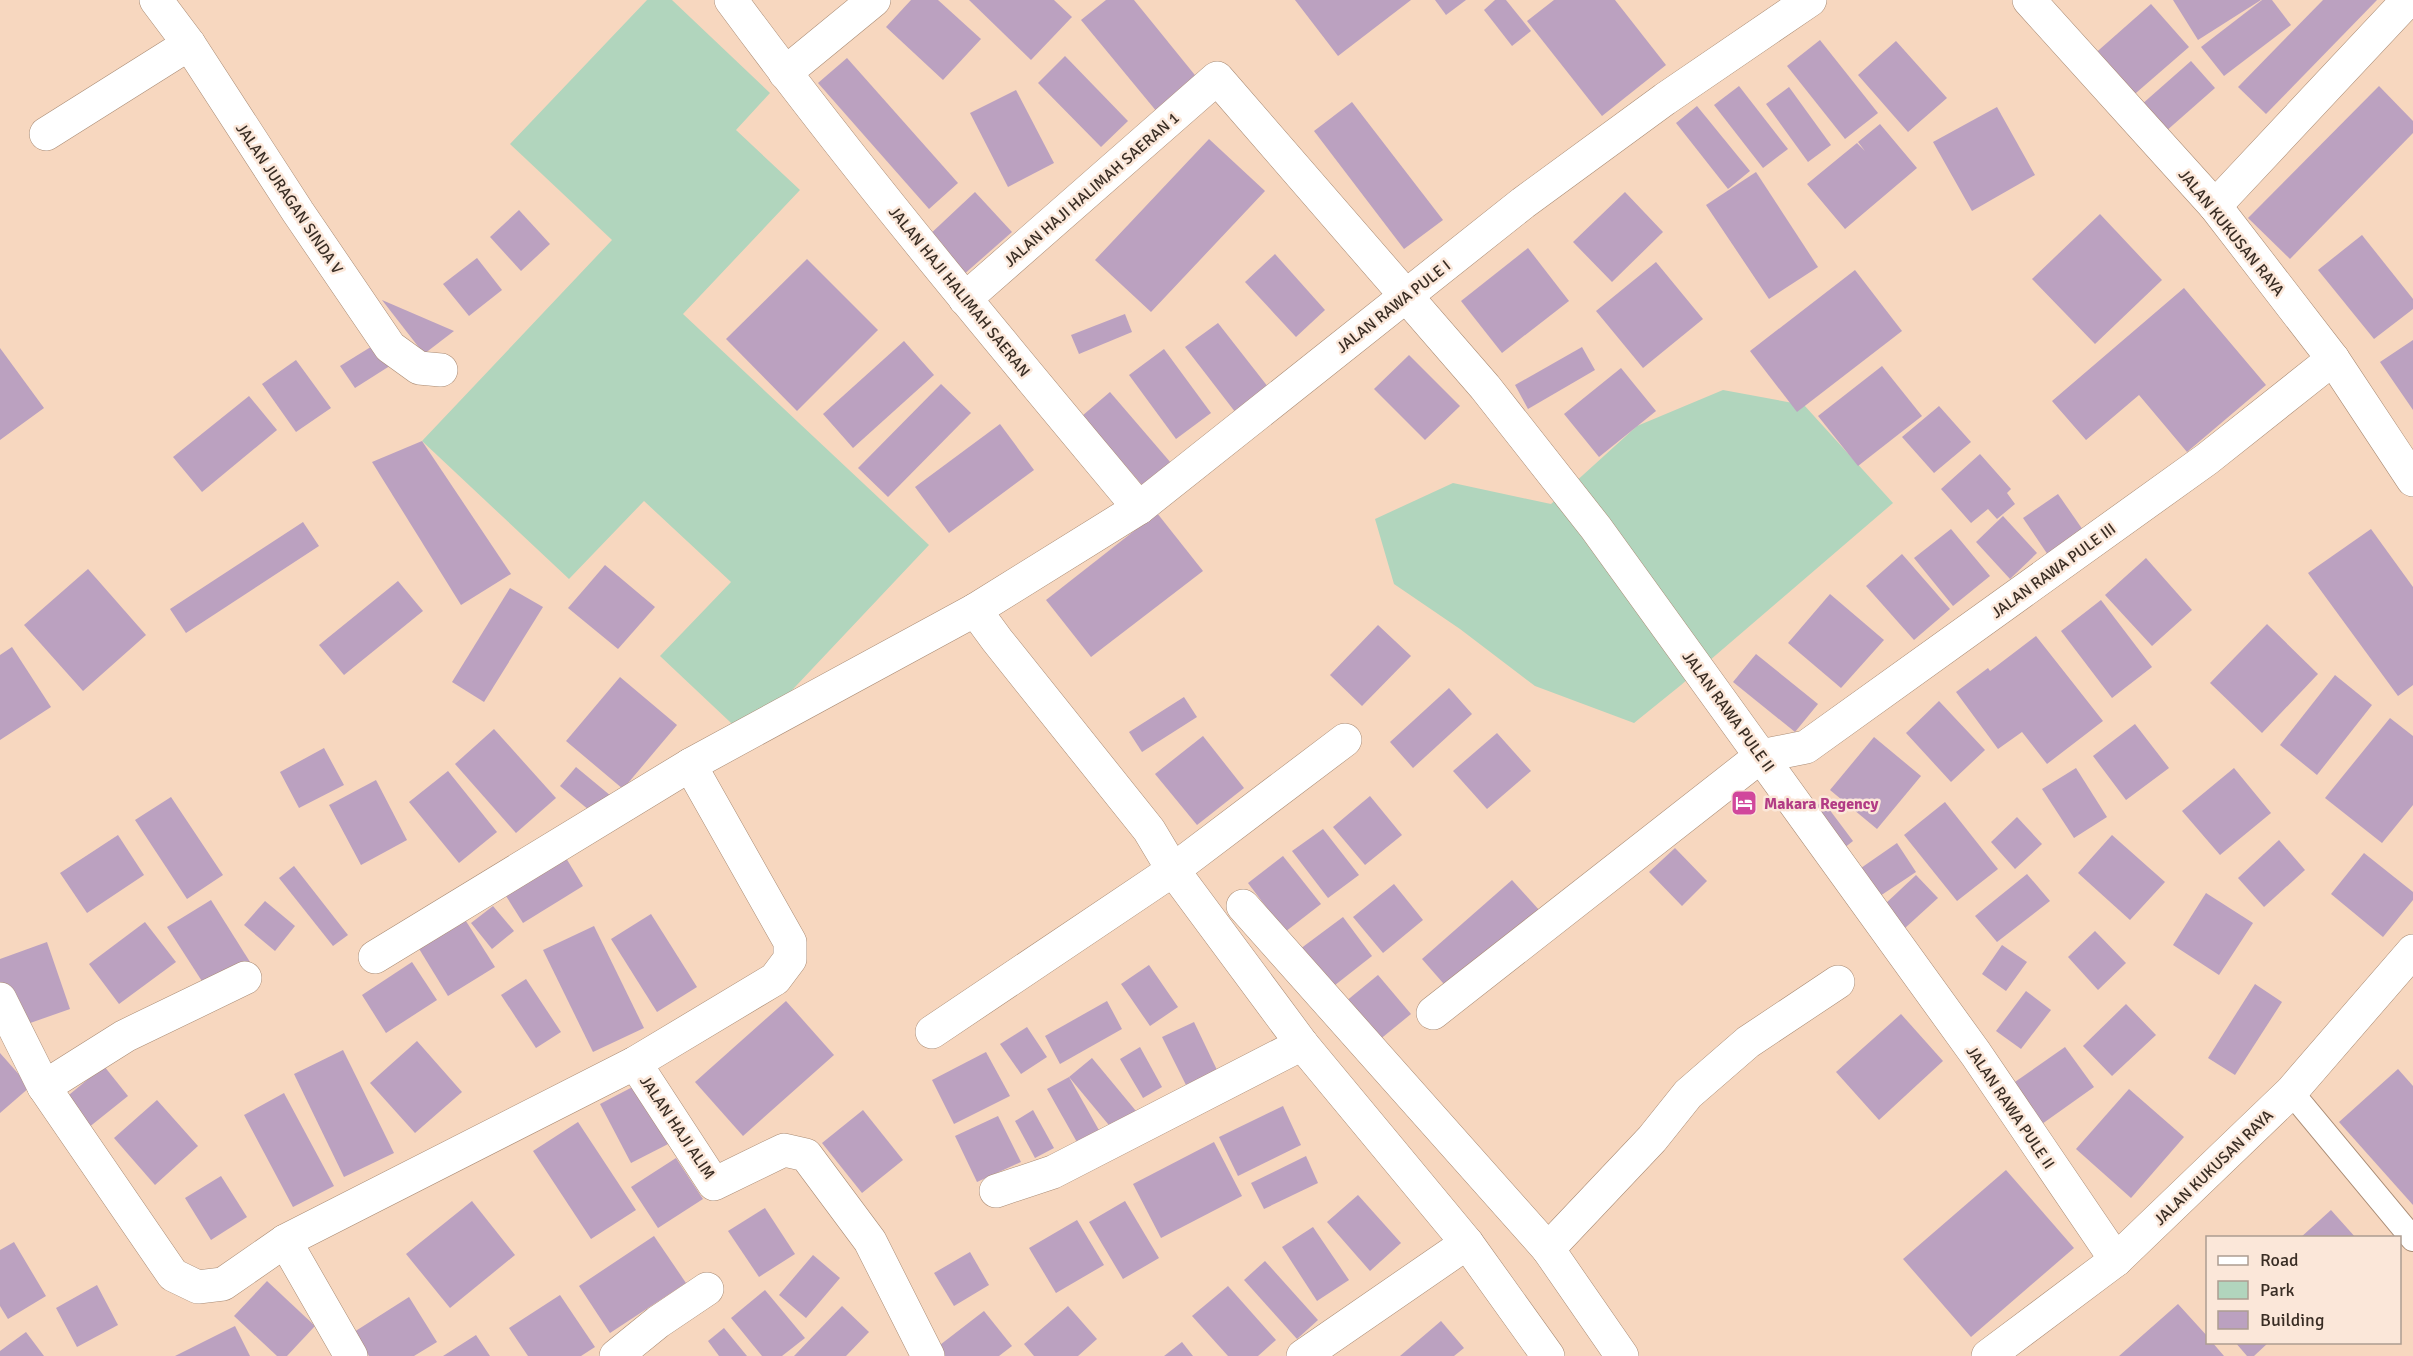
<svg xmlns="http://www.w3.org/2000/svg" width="2413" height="1356" viewBox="0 0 2413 1356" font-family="Signika,sans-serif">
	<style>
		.green { fill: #b1d5bd }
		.building { fill: #bba1c0 }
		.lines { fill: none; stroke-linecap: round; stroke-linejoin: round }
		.service-casing { stroke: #a98b74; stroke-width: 26 }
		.minor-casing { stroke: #a98b74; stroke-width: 34 }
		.tertiary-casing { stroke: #a98b74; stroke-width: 34 }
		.service { stroke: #fff; stroke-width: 24 }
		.minor { stroke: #fff; stroke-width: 33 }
		.tertiary { stroke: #fff; stroke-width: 33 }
		.labels { text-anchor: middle; stroke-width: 5; stroke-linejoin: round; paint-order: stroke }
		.street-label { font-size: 16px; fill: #392d24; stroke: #fbe7d9 }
		.hotel-label { font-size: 16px; font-weight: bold; fill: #b23c85; stroke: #fbe7d9; text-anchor: start }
	</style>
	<rect width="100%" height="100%" fill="#f7d7bf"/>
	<!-- green -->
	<g class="green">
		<polygon points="647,0 672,0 770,93 736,130 800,190 683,314 929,545 747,738 660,656 731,582 644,501 569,579 422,441 612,240 510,144"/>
		<polygon points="1723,390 1804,405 1893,503 1681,685 1634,723 1535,686 1460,629 1394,584 1375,519 1453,483 1551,504 1637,426"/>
	</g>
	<!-- building -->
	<g class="building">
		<polygon points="911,0 938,0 981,39 943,80 886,27"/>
		<polygon points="969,0 1054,0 1072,17 1031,60"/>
		<polygon points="1106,0 1134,0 1203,85 1162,118 1081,20"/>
		<polygon points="1295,0 1411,0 1338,56"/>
		<polygon points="1435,0 1466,0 1446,15"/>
		<polygon points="1495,0 1506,0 1531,31 1512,46 1484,10"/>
		<polygon points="1554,0 1615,0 1666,65 1602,116 1527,21"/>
		<polygon points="2173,0 2261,0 2198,40"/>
		<polygon points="2262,0 2272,0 2291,25 2224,76 2201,47"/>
		<polygon points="2323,0 2377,0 2266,114 2238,87"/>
		<polygon points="2151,4 2189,47 2129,99 2091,57"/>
		<polygon points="1820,40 1878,113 1845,139 1787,66"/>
		<polygon points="1896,41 1947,98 1908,132 1858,75"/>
		<polygon points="1065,56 1128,121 1101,147 1038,83"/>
		<polygon points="847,58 958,183 929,209 818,83"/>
		<polygon points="2191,61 2215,88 2165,132 2141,105"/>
		<polygon points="1739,86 1788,149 1763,168 1714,105"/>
		<polygon points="2379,86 2413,121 2413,133 2290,259 2248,218"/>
		<polygon points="1789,87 1831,145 1808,162 1766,104"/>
		<polygon points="1016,90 1054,163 1008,187 970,113"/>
		<polygon points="1352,102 1443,220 1404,249 1314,131"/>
		<polygon points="1697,106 1750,171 1728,189 1676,123"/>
		<polygon points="1997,107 2035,175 1972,211 1933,142"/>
		<polygon points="1880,124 1917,168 1845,229 1807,184 1857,143 1865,151 1858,142"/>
		<polygon points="1209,139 1265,191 1151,312 1095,260"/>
		<polygon points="1756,172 1818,267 1769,299 1706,205"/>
		<polygon points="975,192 1012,232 962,276 926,238"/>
		<polygon points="1625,192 1663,232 1612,282 1573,242"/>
		<polygon points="519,210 550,244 521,271 490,237"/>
		<polygon points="2100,214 2162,280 2095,344 2032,279"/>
		<polygon points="2362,235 2413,299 2413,309 2374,339 2318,270"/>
		<polygon points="1528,248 1569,301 1502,353 1461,301"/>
		<polygon points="1275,254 1325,310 1296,337 1245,282"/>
		<polygon points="477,258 502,290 469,316 443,284"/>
		<polygon points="807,259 878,330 797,411 726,339"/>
		<polygon points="1656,262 1703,319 1643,368 1596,311"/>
		<polygon points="1855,270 1902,331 1797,412 1750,351"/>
		<polygon points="2184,288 2266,385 2187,452 2139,395 2086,440 2052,401"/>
		<polygon points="382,300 454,331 424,354"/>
		<polygon points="1125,314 1132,332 1079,354 1071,335"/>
		<polygon points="1218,323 1272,392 1239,417 1185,347"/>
		<polygon points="382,340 396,362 355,388 340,366"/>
		<polygon points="2413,340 2413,410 2380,362"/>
		<polygon points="904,341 934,375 853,448 823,414"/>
		<polygon points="1582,347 1595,370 1528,409 1515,385"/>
		<polygon points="0,348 44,408 0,440"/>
		<polygon points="1164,349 1211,413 1176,439 1129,375"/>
		<polygon points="1409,355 1460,406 1425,440 1374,389"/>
		<polygon points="296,360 331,408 296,432 262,384"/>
		<polygon points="1882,366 1922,416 1858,466 1818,416"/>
		<polygon points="1621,368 1656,411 1599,457 1564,414"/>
		<polygon points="941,384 971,413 888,497 858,468"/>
		<polygon points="1110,392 1171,463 1143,486 1082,416"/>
		<polygon points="249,396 277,430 202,492 173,457"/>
		<polygon points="1939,406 1971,442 1934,473 1902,437"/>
		<polygon points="1000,424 1034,470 949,533 915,487"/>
		<polygon points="422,441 511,574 461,605 372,462"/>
		<polygon points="1980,454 2011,489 2007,493 2015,504 1997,519 1988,509 1971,523 1941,489"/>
		<polygon points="2058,494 2083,530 2048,555 2023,518"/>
		<polygon points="1157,513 1203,571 1091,657 1046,600"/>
		<polygon points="2003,516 2037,553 2010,579 1976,542"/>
		<polygon points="303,522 319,546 186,633 170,609"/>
		<polygon points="1951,529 1990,576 1953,606 1914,558"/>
		<polygon points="2371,529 2413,587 2413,685 2398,696 2308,573"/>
		<polygon points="1902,554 1950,609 1914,640 1866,586"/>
		<polygon points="2146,558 2192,610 2152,646 2105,595"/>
		<polygon points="605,565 655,607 618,649 568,608"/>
		<polygon points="88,569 146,635 83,691 24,625"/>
		<polygon points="398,581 423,611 344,675 319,645"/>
		<polygon points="510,588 543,607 484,702 452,682"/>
		<polygon points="1830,594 1884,640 1841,688 1788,643"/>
		<polygon points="2101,600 2152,667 2112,698 2061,631"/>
		<polygon points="2267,624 2318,674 2262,733 2210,683"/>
		<polygon points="1378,625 1411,656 1362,706 1330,675"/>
		<polygon points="2036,636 2103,721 2047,764 2022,732 1998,749 1956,692 1988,668 1990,671"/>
		<polygon points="12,647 51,707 0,740 0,655"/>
		<polygon points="1756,654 1818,704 1795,732 1733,682"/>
		<polygon points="2335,675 2372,705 2317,775 2280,745"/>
		<polygon points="620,677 677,725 623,789 566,741"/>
		<polygon points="1449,688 1472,714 1413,768 1390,742"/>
		<polygon points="1184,697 1197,717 1142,752 1129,732"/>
		<polygon points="1939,701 1985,750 1951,782 1906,733"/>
		<polygon points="2390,718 2413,736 2413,805 2382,843 2325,798"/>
		<polygon points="2135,724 2169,768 2126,800 2093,756"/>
		<polygon points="494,729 556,798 516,833 455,764"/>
		<polygon points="1497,733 1531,771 1487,809 1453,771"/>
		<polygon points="1203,736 1244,788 1197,825 1155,774"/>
		<polygon points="1874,737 1921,776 1877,829 1830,790"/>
		<polygon points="324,748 344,785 299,808 280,772"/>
		<polygon points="576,767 611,796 595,815 560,786"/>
		<polygon points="2076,768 2107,817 2074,838 2042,789"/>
		<polygon points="2234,768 2271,813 2220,855 2182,811"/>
		<polygon points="448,771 497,832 459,863 409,802"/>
		<polygon points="376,780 407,840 361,865 329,805"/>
		<polygon points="1370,796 1402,835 1365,865 1333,827"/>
		<polygon points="171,797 223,875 187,899 135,820"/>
		<polygon points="1823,801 1853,841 1839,852 1808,812"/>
		<polygon points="1945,802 1998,869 1957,901 1904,835"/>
		<polygon points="2017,817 2042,844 2015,869 1991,842"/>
		<polygon points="1323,829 1359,875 1328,898 1292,851"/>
		<polygon points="118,835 144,875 87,913 60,873"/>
		<polygon points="2112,835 2165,882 2130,920 2078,873"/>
		<polygon points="2279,840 2305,870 2264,907 2238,878"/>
		<polygon points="1897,843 1916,872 1880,896 1861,868"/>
		<polygon points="1675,848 1707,881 1682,906 1649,872"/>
		<polygon points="2364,853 2413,892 2413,900 2383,937 2331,894"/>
		<polygon points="1283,856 1321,904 1285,932 1248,883"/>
		<polygon points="566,858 583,886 523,923 506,896"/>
		<polygon points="294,866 348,935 333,946 279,878"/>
		<polygon points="2027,874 2050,901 1997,942 1975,916"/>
		<polygon points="1916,875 1938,898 1905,928 1884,905"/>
		<polygon points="1512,880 1540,911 1450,991 1422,959"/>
		<polygon points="1394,884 1423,920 1383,953 1353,917"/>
		<polygon points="2206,893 2253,923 2219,975 2173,945"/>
		<polygon points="211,900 250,962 207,989 167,927"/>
		<polygon points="265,901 295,926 275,951 244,925"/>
		<polygon points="493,906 514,931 492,949 471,923"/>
		<polygon points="459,910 495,967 448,996 413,939"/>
		<polygon points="651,914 697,987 657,1012 611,939"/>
		<polygon points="1343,917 1372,956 1330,989 1300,949"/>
		<polygon points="145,922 176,962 119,1004 89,964"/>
		<polygon points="594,926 644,1028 593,1052 543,950"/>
		<polygon points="2095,931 2126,963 2098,990 2068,957"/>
		<polygon points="47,942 70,1009 16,1028 0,983 0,959"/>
		<polygon points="2002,945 2027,962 2006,991 1982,974"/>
		<polygon points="412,962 437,1000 386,1033 362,995"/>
		<polygon points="1149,965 1178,1007 1150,1026 1121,984"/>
		<polygon points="1378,975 1411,1014 1378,1041 1345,1002"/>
		<polygon points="526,979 561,1032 536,1048 501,995"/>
		<polygon points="2255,984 2282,1002 2235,1075 2208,1058"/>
		<polygon points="2026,991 2051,1010 2021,1049 1996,1031"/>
		<polygon points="786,1001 834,1055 743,1136 695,1082"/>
		<polygon points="1107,1001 1122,1029 1060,1064 1045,1036"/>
		<polygon points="2126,1004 2156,1035 2112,1076 2083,1046"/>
		<polygon points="1901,1014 1943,1061 1879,1120 1836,1072"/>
		<polygon points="1194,1022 1217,1070 1186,1085 1162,1037"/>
		<polygon points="1027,1027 1047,1057 1021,1074 1000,1044"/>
		<polygon points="417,1041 462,1092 415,1133 370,1083"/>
		<polygon points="1140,1047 1162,1087 1143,1098 1120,1059"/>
		<polygon points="2065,1047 2094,1087 2042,1124 2012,1084"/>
		<polygon points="343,1050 394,1153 344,1177 294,1074"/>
		<polygon points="986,1052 1010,1096 954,1124 932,1080"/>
		<polygon points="0,1053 30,1087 0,1113"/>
		<polygon points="1092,1058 1136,1111 1113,1130 1069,1077"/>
		<polygon points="104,1066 128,1096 88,1128 64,1099"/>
		<polygon points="2398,1069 2413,1086 2413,1205 2339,1122"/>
		<polygon points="1069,1077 1100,1132 1078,1144 1047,1089"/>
		<polygon points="644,1081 676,1140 631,1163 600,1104"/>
		<polygon points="2129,1089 2184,1137 2131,1198 2076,1149"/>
		<polygon points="284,1093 334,1186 293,1207 244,1115"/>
		<polygon points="157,1100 198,1146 155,1185 114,1138"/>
		<polygon points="1283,1106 1301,1145 1238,1176 1219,1137"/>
		<polygon points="863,1110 903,1160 862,1193 822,1143"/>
		<polygon points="1033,1110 1054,1148 1035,1158 1015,1121"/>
		<polygon points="998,1116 1021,1162 977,1182 955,1136"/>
		<polygon points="578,1122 636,1210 591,1239 533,1151"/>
		<polygon points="1214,1142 1242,1196 1161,1238 1133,1184"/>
		<polygon points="1306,1156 1318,1183 1264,1209 1251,1183"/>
		<polygon points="676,1158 703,1199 658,1228 631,1187"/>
		<polygon points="2006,1170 2074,1248 1971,1337 1903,1259"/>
		<polygon points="221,1176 247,1217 211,1240 185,1198"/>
		<polygon points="1358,1195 1401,1243 1370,1271 1327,1222"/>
		<polygon points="472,1201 515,1255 450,1308 406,1254"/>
		<polygon points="1125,1201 1159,1258 1123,1279 1089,1222"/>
		<polygon points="765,1208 795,1254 759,1277 728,1231"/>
		<polygon points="2331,1210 2356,1238 2300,1238"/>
		<polygon points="1077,1220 1104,1265 1056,1293 1029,1248"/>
		<polygon points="1313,1227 1349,1280 1317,1301 1282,1247"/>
		<polygon points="654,1236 686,1283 610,1333 579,1286"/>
		<polygon points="14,1242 46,1296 8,1319 0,1306 0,1250"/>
		<polygon points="970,1252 989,1285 954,1306 934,1273"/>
		<polygon points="813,1255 840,1278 806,1318 779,1295"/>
		<polygon points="1265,1261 1318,1320 1297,1339 1244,1280"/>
		<polygon points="267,1281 315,1326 287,1356 277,1356 234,1316"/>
		<polygon points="97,1285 118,1325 77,1347 56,1308"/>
		<polygon points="1228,1286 1276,1340 1258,1356 1228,1356 1192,1316"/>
		<polygon points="765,1290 805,1338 782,1356 762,1356 731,1318"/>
		<polygon points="560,1295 595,1347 581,1356 528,1356 509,1328"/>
		<polygon points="409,1297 437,1342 414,1356 369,1356 354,1332"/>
		<polygon points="2178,1304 2208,1337 2208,1342 2212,1342 2224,1356 2119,1356"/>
		<polygon points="842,1306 869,1332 846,1356 794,1356"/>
		<polygon points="1068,1306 1097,1339 1078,1356 1034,1356 1024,1344"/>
		<polygon points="984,1311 1012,1346 999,1356 942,1356 936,1348"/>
		<polygon points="1441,1321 1464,1348 1454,1356 1400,1356"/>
		<polygon points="235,1326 250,1356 175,1356"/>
		<polygon points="724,1328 747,1356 719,1356 708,1341"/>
		<polygon points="26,1332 44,1356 0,1356 0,1351"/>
		<polygon points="476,1335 490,1356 443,1356"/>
		<polygon points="1182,1342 1193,1356 1164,1356"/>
		<polygon points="2235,1342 2269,1342 2254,1356 2247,1356"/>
	</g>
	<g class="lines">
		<!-- service casing -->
		<g class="service-casing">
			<polyline id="service" points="2291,1092 2413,1239"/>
		</g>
		<!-- minor casing -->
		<g class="minor-casing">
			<g id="minor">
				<polyline points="156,0 189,44 298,212 390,347 419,368 441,370"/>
				<path d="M731,0C860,175 1000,341 1139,508"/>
				<polyline points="785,73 874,0"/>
				<polyline points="46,134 189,44"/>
				<polyline points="2215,206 2408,0"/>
				<polyline points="965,299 1217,78 1485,387 1596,528 1976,1054 2116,1260"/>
				<polyline points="975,610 997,640 1149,830 1173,870 1302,1044 1467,1243 1548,1356"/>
				<polyline points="1243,906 1548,1249 1622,1356"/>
				<polyline points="375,957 690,765 975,610 1139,508 1523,203 1665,99 1810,0"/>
				<polyline points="0,999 44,1087 173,1275 198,1287 223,1284 285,1241 635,1063 775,979 790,959 790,942 690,765"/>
				<polyline points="1433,1013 1761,756 1806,747 2207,459 2333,359"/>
				<polyline points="932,1032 1173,870 1345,740"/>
				<polyline points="635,1063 714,1184 784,1150 806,1155 870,1241 928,1356"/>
				<polyline points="44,1087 125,1036 245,978"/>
				<polyline points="996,1191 1053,1172 1302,1044"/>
				<polyline points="285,1241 351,1356"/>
				<polyline points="1548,1249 1652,1139 1688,1094 1748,1042 1838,982"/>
				<polyline points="616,1356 658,1322 707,1289"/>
				<polyline points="1303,1356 1467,1243"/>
			</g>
		</g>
		<!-- tertiary casing -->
		<g class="tertiary-casing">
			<g id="tertiary">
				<polyline points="2029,0 2215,206 2333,359 2413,480"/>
				<polyline points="1988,1356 2116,1260 2291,1092 2413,951"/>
			</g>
		</g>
		<!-- service -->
		<use href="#service" class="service"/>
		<!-- minor -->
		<use href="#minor" class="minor"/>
		<!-- tertiary -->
		<use href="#tertiary" class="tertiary"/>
	</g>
	<!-- icons -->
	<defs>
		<g id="hotel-square" transform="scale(1.35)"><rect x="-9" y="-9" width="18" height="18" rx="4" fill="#d1479c" stroke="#fbe7d9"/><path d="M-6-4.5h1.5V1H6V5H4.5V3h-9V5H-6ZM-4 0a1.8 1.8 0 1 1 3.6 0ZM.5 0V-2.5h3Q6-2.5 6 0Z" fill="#fff"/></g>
	</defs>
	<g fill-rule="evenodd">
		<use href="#hotel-square" x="1744" y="803"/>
	</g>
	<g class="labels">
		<!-- street labels -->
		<g class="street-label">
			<text transform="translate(1091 189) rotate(-41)" y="6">JALAN HAJI HALIMAH SAERAN 1</text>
			<text transform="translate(290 198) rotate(56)" y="6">JALAN JURAGAN SINDA V</text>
			<text transform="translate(2232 232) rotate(51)" y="6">JALAN KUKUSAN RAYA</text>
			<text transform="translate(960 291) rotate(51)" y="6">JALAN HAJI HALIMAH SAERAN</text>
			<text transform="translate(1393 306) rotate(-38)" y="6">JALAN RAWA PULE I</text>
			<text transform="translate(2053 570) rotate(-36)" y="6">JALAN RAWA PULE III</text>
			<text transform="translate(1729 711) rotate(54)" y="6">JALAN RAWA PULE II</text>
			<text transform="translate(2011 1107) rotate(56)" y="6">JALAN RAWA PULE II</text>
			<text transform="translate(678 1127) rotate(56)" y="6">JALAN HAJI ALIM</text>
			<text transform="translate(2213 1167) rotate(-44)" y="6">JALAN KUKUSAN RAYA</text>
		</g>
		<!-- hotel labels -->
		<g class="hotel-label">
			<text x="1764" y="809">Makara Regency</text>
		</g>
	</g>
	<!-- legend -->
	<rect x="2206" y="1236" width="195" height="108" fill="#fbe7d9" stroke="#ad9d91" stroke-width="1.5"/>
	<rect x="2218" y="1256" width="30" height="9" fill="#ffffff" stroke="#ad9d91" stroke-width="1.5"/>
	<text x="2260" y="1266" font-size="18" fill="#392d24">Road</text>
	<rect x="2218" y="1281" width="30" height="18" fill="#b1d5bd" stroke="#ad9d91" stroke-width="1.5"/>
	<text x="2260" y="1296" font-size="18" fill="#392d24">Park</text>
	<rect x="2218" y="1311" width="30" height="18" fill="#bba1c0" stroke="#ad9d91" stroke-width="1.5"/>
	<text x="2260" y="1326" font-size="18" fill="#392d24">Building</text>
</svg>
